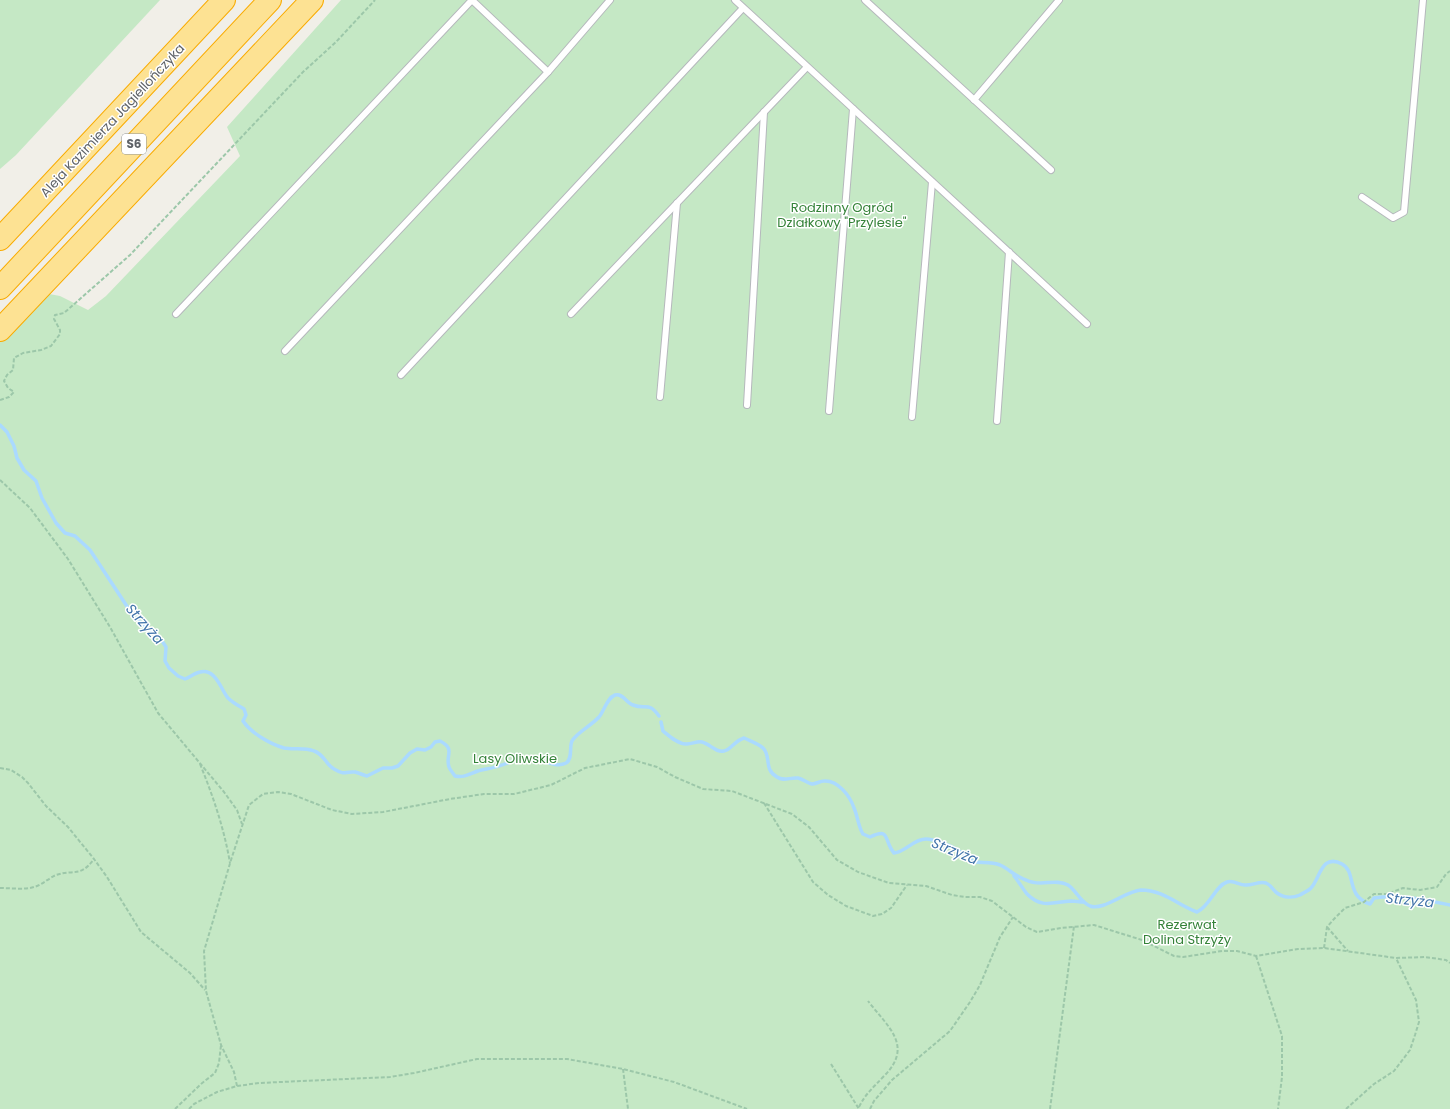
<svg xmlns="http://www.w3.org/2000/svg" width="1450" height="1109" viewBox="0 0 1450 1109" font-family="Poppins,sans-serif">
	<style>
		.green { fill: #c5e8c5 }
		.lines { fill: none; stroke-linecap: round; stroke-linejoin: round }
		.stream { stroke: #aadaff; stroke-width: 3.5 }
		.lane-casing { stroke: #b5b8bc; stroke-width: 8 }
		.highway-casing { stroke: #f9ab00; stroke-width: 24 }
		.path { stroke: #9cc7a9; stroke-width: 2; stroke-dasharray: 4 2; stroke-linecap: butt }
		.lane { stroke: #fff; stroke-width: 6 }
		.highway { stroke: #fde293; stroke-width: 22 }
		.labels { text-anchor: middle; stroke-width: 3; stroke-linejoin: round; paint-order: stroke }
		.shield { fill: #fff; stroke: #8f9295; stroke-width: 1 }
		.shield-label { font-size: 12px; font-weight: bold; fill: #5f6368 }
		.street-label { font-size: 13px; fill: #5f6368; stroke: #fff }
		.park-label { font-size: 13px; fill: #348238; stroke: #fff }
		.water-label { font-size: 14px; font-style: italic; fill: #4174aa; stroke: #fff }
	</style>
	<rect width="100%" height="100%" fill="#f1efe8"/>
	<!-- green -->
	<g class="green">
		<polygon points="0,0 160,0 16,155 0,169"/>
		<polygon points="341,0 1450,0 1450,1109 0,1109 0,340 44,293 60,296 88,310 106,296 240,156 227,127"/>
	</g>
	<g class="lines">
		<!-- stream -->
		<g class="stream">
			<path d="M0,425L7,432L14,446L17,458L24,470L36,481L42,498L56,523L65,533L75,536L90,550L134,617L160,638L166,647L165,661L169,668L178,676L185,679C190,677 195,673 200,672C216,668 221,690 228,698C233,703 239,706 244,709L246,715L243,721C251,733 270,744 284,748C294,750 304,747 314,751C324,754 326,765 334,769C346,776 344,771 355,772C359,773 363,775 367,776L383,768H392L398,766L410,753L417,749L425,750L431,747L435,742L440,741C456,749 445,755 449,767C450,770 453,773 455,776C464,778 469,774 478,771C483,769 490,769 495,767C506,765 516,758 527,758C540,757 554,769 566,763C573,759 569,747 572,741C576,733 592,725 599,717C604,711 607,698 615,695C623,693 626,703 633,705C646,710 648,701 659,716"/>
			<path d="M661,722L663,731C669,736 679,745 687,744C692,744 697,741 702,742C710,744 716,753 724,751C731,750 734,741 744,738C750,741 758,743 763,748C772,757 763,769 777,777C784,782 790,777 798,778C803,779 807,783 812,784C816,784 820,781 824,781C838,780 850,796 854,808C858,817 858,826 863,834L870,837C891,827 883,840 894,853C906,852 913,839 926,839C934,839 951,846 958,850C963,854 969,860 976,862C983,863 992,862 1000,865C1009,869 1016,877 1026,880C1030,882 1036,883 1041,883C1050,883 1059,880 1068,885C1076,890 1080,902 1090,906C1104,911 1125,891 1141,890C1163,890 1178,905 1197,912C1210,906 1215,886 1227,882C1234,880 1239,885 1245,885C1251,886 1259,881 1266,883C1271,885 1273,890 1277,893C1284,898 1293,898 1300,895C1303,893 1308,891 1311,888C1320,879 1321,853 1342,864C1357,872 1345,896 1370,904L1374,898C1400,894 1425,900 1450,905"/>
			<path d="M1014,876C1019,882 1023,889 1027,894C1042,909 1053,902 1071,901C1075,901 1080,902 1084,902"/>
		</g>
		<!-- lane casing -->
		<g class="lane-casing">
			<g id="lane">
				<polyline points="735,0 1087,324"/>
				<polyline points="865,0 1051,170"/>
				<polyline points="974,100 1059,0"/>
				<polyline points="1362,197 1393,218 1404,212 1423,0"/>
				<polyline points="176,314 472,0 548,72 610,0"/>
				<polyline points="571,314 807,67"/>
				<polyline points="285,351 548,72"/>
				<polyline points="401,375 743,8"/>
				<polyline points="660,397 677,203"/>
				<polyline points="747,405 764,112"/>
				<polyline points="829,411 853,109"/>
				<polyline points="912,417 932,182"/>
				<polyline points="997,421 1009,252"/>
			</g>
		</g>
		<!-- highway casing -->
		<g class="highway-casing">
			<g id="highway">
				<polyline points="0,239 224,0"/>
				<polyline points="0,288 270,0"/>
				<polyline points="0,330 312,0"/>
			</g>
		</g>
		<!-- path -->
		<g class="path">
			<polyline points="0,400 9,397 14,392 8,388 4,381 7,375 13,370 14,358 23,353 41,350 51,346 60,334 60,330 54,319 55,315 64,313 130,255 303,72 336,42 375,0"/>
			<polyline points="0,480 30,508 68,559 110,627 158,713 224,792 237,810 242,824"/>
			<path d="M200,764C213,796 224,828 230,863"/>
			<polyline points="0,768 11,770 22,777 28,783 46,806 68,827 94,859 107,877 141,932 190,973 205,990"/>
			<polyline points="764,803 813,882 828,895 846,906 873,916 882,914 891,908 907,885"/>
			<path d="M0,888C11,888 24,890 34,887C42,885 49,878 56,875C74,869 80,878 94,859"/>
			<polyline points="1327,927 1348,951"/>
			<polyline points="1324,948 1327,927 1334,919 1345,908 1364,902 1374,894 1387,894 1403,888 1420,890 1437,887 1446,874 1450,871"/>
			<polyline points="1256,956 1282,1036 1282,1077 1278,1109"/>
			<polyline points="831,1064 859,1109"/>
			<polyline points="623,1069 628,1109"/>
			<polyline points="237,1086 234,1072 221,1045 206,991 204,951 231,860 249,805 263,794 278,792 291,794 332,810 352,814 383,812 450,799 484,794 514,794 551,785 585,768 630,759 657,767 675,777 703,789 732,791 792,814 809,827 837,860 858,872 889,883 926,886 952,895 965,897 980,897 992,901 1026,927 1037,932 1061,928 1094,925 1142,940 1174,956 1183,957 1222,951 1237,951 1256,956 1298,949 1324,948 1396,958 1425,957 1446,960 1450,963"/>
			<path d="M859,1107C866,1093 873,1088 884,1076C914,1046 888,1027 868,1001"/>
			<polyline points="175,1109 201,1084 215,1073 219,1063 221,1045"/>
			<polyline points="189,1109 194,1104 217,1092 237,1086 259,1083 390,1077 414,1073 477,1059 567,1059 623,1069 674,1082 747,1109"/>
			<polyline points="870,1109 874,1101 892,1080 950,1031 970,1002 980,985 1000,937 1013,917"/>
			<polyline points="1050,1109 1074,926"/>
			<polyline points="1346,1109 1374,1084 1394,1071 1410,1050 1415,1035 1419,1022 1416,1000 1396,958"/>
		</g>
		<!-- lane -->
		<use href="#lane" class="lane"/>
		<!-- highway -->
		<use href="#highway" class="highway"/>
	</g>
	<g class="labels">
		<!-- shield labels -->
		<rect class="shield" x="122" y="134" width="24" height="20" rx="3"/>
		<g class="shield-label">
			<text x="134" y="148">S6</text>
		</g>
		<!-- street labels -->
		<g class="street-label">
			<text transform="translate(112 120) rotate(-47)" y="5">Aleja Kazimierza Jagiellończyka</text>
		</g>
		<!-- park labels -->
		<g class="park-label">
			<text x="842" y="212">Rodzinny Ogród<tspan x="842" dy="15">Działkowy "Przylesie"</tspan></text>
			<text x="515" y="763">Lasy Oliwskie</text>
			<text x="1187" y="929">Rezerwat<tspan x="1187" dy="15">Dolina Strzyży</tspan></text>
		</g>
		<!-- water labels -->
		<g class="water-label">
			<text transform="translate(145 624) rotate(48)" y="5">Strzyża</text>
			<text transform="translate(955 851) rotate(22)" y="5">Strzyża</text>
			<text transform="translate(1410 900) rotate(6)" y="5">Strzyża</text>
		</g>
	</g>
</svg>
